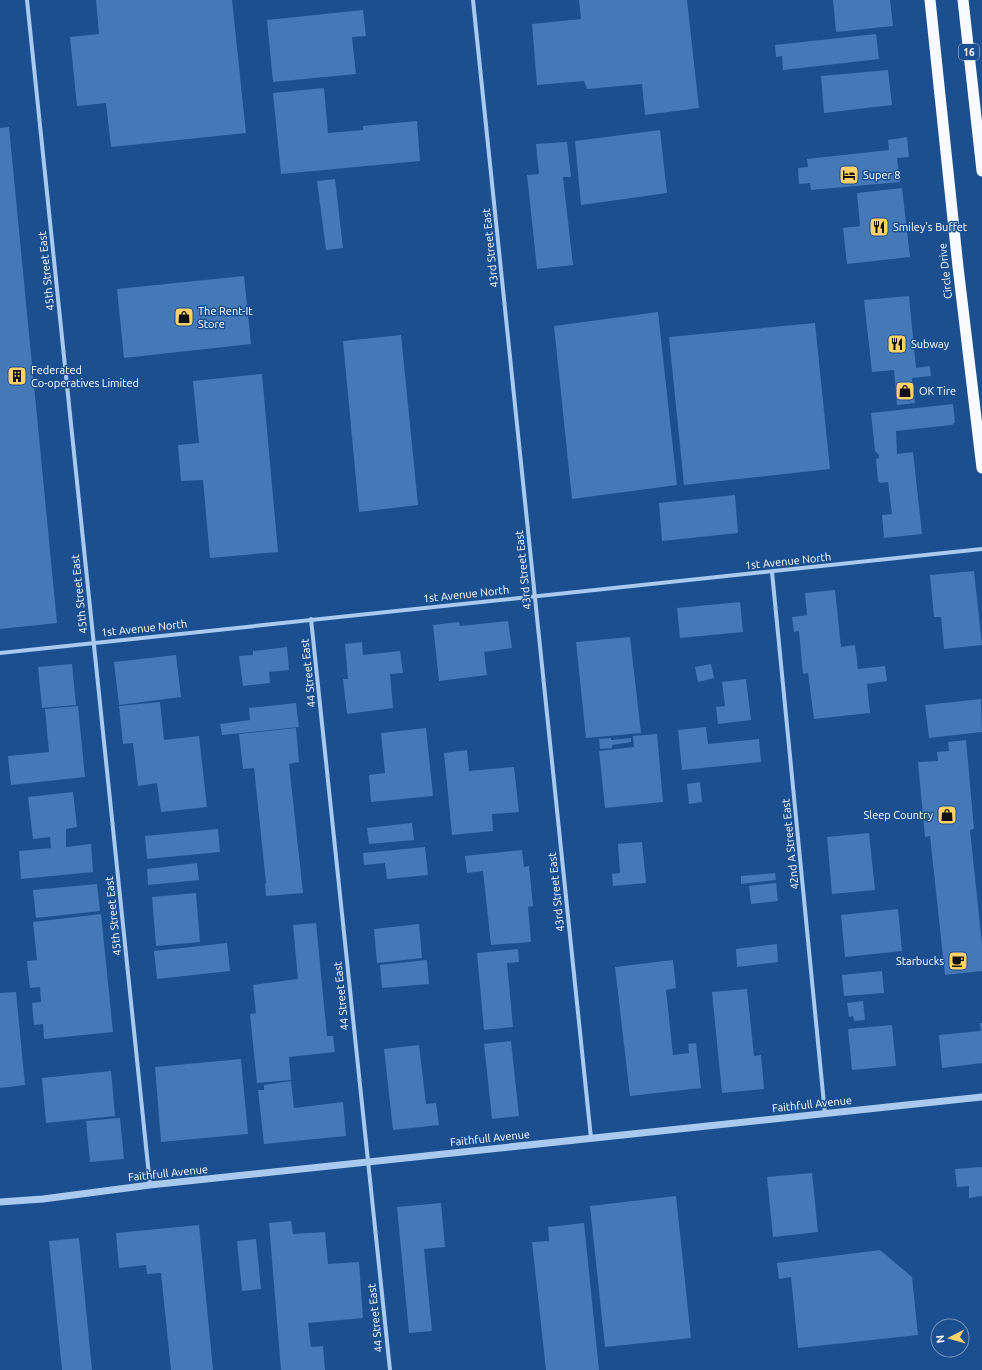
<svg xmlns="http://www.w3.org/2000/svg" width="982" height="1370" viewBox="0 0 982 1370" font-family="Ubuntu,sans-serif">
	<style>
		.building { fill: #4478b7 }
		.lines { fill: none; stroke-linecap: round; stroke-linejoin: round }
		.minor { stroke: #a9c9ee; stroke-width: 4 }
		.tertiary { stroke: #a9c9ee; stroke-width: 7 }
		.trunk { stroke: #f8faff; stroke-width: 11 }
		.labels { text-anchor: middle; stroke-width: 3; stroke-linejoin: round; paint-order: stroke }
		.shield { fill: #1b4f8f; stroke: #bbcadd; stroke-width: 1 }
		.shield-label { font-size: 10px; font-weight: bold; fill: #fff }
		.poi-label { font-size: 11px; fill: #fff; stroke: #1b4f8f; text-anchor: start }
		.street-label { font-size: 11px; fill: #fff; stroke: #1b4f8f }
	</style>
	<rect width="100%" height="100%" fill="#1b4f8f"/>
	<!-- building -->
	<g class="building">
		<polygon points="96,0 232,0 246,133 111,147 106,103 77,106 70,37 99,34"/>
		<polygon points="579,0 687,0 699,108 645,115 642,84 587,89 584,81 537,85 532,24 581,19"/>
		<polygon points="833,0 890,0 893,26 836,32"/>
		<polygon points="363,10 366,36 352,37 356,74 273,82 267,20"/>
		<polygon points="876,34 879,59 783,70 782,56 776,57 775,45"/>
		<polygon points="888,70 892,105 824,113 821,76"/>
		<polygon points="324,88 328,133 363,130 363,126 417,121 420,161 281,174 273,93"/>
		<polygon points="9,127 57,623 0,629 0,128"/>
		<polygon points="660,130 667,193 581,205 575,141"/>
		<polygon points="907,137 909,157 897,158 900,182 811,190 810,183 799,184 798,168 808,167 807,159 889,150 888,140"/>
		<polygon points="567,142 571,177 563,177 573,265 537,269 527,175 539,174 536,144"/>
		<polygon points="335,179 343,248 326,250 317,181"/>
		<polygon points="902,188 910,257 847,264 843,228 860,226 857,193"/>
		<polygon points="244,276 251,344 124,358 117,289"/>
		<polygon points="909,296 916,368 930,366 931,376 912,378 915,403 897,405 894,370 872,372 864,300"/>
		<polygon points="658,312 677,485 572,499 554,326"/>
		<polygon points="815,323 830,469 684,485 669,337"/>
		<polygon points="401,335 418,505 359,512 343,341"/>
		<polygon points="262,374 278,552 210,558 203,480 181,481 178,445 199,443 193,381"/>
		<polygon points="953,404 955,422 952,425 896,431 897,454 913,452 922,534 884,538 882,515 892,514 888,482 880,483 878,481 876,459 879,458 879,455 875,451 871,413"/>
		<polygon points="735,495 738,533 662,541 659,503"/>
		<polygon points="974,571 982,645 944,649 941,617 934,617 930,575"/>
		<polygon points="835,590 841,647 855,645 858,669 885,666 887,681 867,684 870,713 814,719 808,673 803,674 799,631 794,632 792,617 807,615 805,593"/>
		<polygon points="740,602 743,632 680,638 677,608"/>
		<polygon points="508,621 512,648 484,652 487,675 439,681 433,625 459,622 460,626"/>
		<polygon points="630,637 641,733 586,738 576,642"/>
		<polygon points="362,642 363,655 400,651 403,673 390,674 393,708 347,714 343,679 348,679 345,644"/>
		<polygon points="287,647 289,670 269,672 270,683 243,686 239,656 253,655 253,651"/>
		<polygon points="176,655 181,697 119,705 114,662"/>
		<polygon points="72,664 76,705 42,708 38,667"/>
		<polygon points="711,664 714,678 698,682 695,667"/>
		<polygon points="746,679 751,720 718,724 716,707 725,706 722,682"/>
		<polygon points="981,699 982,732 929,738 925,705"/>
		<polygon points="160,702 164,740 199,736 207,807 161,812 157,783 138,786 133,743 123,744 119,706"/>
		<polygon points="296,703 299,727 222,735 220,724 250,720 249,708"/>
		<polygon points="78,706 85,777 11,785 8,756 49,752 45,709"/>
		<polygon points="706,727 708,744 759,739 761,762 682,770 678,730"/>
		<polygon points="296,728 299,762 289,764 303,893 266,896 265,883 266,883 254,768 243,769 239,734"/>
		<polygon points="426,728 433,796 371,802 369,775 385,773 381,733"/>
		<polygon points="657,734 663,802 605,808 599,751 634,747 633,736"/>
		<polygon points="611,738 611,740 631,738 631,742 612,745 612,748 600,749 599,739"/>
		<polygon points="966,740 974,829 970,830 982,944 982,971 945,975 930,836 925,837 918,762 938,761 937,752 949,751 948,742"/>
		<polygon points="467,750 469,771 514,767 519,812 492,814 493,831 452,835 444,753"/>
		<polygon points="700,782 702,802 689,804 687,784"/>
		<polygon points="73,792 77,827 66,829 66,847 91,844 93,872 21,879 19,851 51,848 50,837 33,839 28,797"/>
		<polygon points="412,823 414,840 369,844 367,828"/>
		<polygon points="218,829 220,852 147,859 145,836"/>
		<polygon points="869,833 875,890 832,894 827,837"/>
		<polygon points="642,842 646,883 613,886 612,874 620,873 618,844"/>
		<polygon points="425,847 428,875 387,879 385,863 364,865 363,853"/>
		<polygon points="522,850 524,867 529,866 533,906 528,907 531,942 491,945 483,871 467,873 465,856"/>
		<polygon points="197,863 199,880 148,885 147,869"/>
		<polygon points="775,873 776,880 741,884 741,876"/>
		<polygon points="776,883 778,901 751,904 749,886"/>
		<polygon points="97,884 100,911 36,918 33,890"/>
		<polygon points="196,893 200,942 156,946 152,897"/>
		<polygon points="898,909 902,951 845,957 841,915"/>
		<polygon points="101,914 113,1032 44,1039 43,1024 34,1025 32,1003 41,1002 40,987 30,988 27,961 37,960 33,922"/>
		<polygon points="316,923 327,1036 333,1036 335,1052 289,1057 291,1080 257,1083 250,1014 256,1013 253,985 298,979 293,925"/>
		<polygon points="419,924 422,958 377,963 374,929"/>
		<polygon points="227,943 230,971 157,979 154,951"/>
		<polygon points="777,944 778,962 737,967 736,949"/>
		<polygon points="518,949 519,962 507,963 513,1027 484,1030 477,953"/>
		<polygon points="427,960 429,984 382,988 380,965"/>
		<polygon points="673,960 676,988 666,990 673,1055 689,1053 688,1044 696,1043 701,1088 630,1096 615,967"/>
		<polygon points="882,971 884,993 844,996 842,975"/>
		<polygon points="747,989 754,1056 761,1055 764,1089 722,1093 712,992"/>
		<polygon points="16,992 25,1085 0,1088 0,993"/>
		<polygon points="863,1001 865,1020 854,1021 853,1016 849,1017 847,1003"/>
		<polygon points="980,1023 982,1023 982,1063 942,1068 939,1035 981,1031"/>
		<polygon points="892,1025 896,1066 852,1070 848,1029"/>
		<polygon points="511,1041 519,1116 492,1119 484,1044"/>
		<polygon points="419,1045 426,1104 436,1103 439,1125 393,1130 384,1049"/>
		<polygon points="241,1059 248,1134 161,1142 155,1067"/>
		<polygon points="111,1071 115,1116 46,1123 42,1078"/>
		<polygon points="291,1081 294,1108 343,1102 346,1136 264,1144 258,1090 264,1090 264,1085"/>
		<polygon points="120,1118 124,1159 90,1162 86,1121"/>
		<polygon points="982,1167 982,1196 969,1198 969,1186 957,1187 955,1169"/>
		<polygon points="812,1173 818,1232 773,1237 767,1177"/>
		<polygon points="676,1196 691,1338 605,1347 590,1206"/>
		<polygon points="441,1203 445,1247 424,1249 432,1331 409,1333 397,1207"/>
		<polygon points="291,1221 293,1234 325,1232 328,1264 359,1262 363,1318 308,1323 311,1347 323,1346 325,1370 281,1370 269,1223"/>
		<polygon points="584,1223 599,1370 546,1370 532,1242 549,1241 548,1227"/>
		<polygon points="199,1225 213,1370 171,1370 161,1273 147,1274 146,1265 119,1268 116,1233"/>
		<polygon points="79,1238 92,1370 62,1370 49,1241"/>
		<polygon points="256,1239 261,1289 242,1291 237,1241"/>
		<polygon points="880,1250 912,1277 918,1335 798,1348 791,1277 779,1279 777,1263"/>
	</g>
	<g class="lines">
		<!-- minor -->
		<g class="minor">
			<polyline points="27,0 150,1185"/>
			<polyline points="473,0 591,1138"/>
			<polyline points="772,572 825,1114"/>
			<polyline points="311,619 390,1370"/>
			<polyline points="0,653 982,549"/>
		</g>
		<!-- tertiary -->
		<polyline class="tertiary" points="0,1202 43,1199 150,1185 982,1097"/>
		<!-- trunk -->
		<g class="trunk">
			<polyline points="930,0 958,267 982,468"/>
			<polyline points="963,0 982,171"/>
		</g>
	</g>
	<!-- icons -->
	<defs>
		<g id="hotel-square" transform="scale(1)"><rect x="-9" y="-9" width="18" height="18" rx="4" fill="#ffd166" stroke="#1b4f8f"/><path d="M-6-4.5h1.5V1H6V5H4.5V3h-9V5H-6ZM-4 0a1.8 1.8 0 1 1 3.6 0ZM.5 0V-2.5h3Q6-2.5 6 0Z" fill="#111"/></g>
		<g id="restaurant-square" transform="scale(1)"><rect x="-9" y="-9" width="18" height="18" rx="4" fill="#ffd166" stroke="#1b4f8f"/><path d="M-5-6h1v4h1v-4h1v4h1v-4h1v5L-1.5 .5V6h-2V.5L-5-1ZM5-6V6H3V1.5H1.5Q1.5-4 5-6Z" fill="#111"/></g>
		<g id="shop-square" transform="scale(1)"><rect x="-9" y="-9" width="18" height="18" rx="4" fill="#ffd166" stroke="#1b4f8f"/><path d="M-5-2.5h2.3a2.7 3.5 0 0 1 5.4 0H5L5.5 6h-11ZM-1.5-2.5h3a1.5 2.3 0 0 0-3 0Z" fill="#111"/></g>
		<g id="building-square" transform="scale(1)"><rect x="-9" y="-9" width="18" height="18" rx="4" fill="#ffd166" stroke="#1b4f8f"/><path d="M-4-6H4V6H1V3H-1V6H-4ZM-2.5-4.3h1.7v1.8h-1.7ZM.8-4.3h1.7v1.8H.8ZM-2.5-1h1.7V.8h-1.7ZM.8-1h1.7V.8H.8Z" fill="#111"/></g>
		<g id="cafe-square" transform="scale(1)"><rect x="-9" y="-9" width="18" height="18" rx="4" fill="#ffd166" stroke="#1b4f8f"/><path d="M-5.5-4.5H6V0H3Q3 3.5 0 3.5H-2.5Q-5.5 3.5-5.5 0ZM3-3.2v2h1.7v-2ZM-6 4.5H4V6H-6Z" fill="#111"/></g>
	</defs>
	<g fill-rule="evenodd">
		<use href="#hotel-square" x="849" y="175"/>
		<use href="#restaurant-square" x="879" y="227"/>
		<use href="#shop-square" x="184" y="317"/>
		<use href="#restaurant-square" x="897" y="344"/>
		<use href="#building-square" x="17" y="376"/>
		<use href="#shop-square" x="905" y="391"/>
		<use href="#shop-square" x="947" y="815"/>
		<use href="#cafe-square" x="958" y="961"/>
	</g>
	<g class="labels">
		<!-- shield labels -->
		<rect class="shield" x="959" y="44" width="20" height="16" rx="3"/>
		<g class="shield-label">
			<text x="969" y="56">16</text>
		</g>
		<!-- poi labels -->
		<g class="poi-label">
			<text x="863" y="179">Super 8</text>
			<text x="893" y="231">Smiley's Buffet</text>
			<text x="198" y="315">The Rent-It<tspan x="198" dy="13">Store</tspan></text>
			<text x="911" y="348">Subway</text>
			<text x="31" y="374">Federated<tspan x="31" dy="13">Co-operatives Limited</tspan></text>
			<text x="919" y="395">OK Tire</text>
			<text x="933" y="819" text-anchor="end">Sleep Country</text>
			<text x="944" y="965" text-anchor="end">Starbucks</text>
		</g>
		<!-- street labels -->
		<g class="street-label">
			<text transform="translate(490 248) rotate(-96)" y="4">43rd Street East</text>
			<text transform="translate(46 271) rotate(-96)" y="4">45th Street East</text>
			<text transform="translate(945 271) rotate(-96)" y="4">Circle Drive</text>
			<text transform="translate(788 561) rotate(-6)" y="4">1st Avenue North</text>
			<text transform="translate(523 570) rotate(-96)" y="4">43rd Street East</text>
			<text transform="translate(79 594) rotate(-96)" y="4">45th Street East</text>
			<text transform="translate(466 594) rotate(-6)" y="4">1st Avenue North</text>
			<text transform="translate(144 628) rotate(-6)" y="4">1st Avenue North</text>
			<text transform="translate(308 673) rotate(-96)" y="4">44 Street East</text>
			<text transform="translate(790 844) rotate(-96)" y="4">42nd A Street East</text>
			<text transform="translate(556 892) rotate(-96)" y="4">43rd Street East</text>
			<text transform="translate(113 916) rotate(-96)" y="4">45th Street East</text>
			<text transform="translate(341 996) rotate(-96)" y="4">44 Street East</text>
			<text transform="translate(812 1104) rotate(-6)" y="4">Faithfull Avenue</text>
			<text transform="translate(490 1138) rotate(-6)" y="4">Faithfull Avenue</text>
			<text transform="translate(168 1173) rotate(-6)" y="4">Faithfull Avenue</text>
			<text transform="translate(375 1318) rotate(-96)" y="4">44 Street East</text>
		</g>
	</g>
	<!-- north arrow -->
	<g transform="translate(950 1338) rotate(264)"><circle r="19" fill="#1b4f8f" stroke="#7695bc"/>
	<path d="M0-3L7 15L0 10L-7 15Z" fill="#ffd166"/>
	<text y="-6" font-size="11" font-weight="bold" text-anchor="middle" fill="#ffffff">N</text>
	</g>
</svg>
